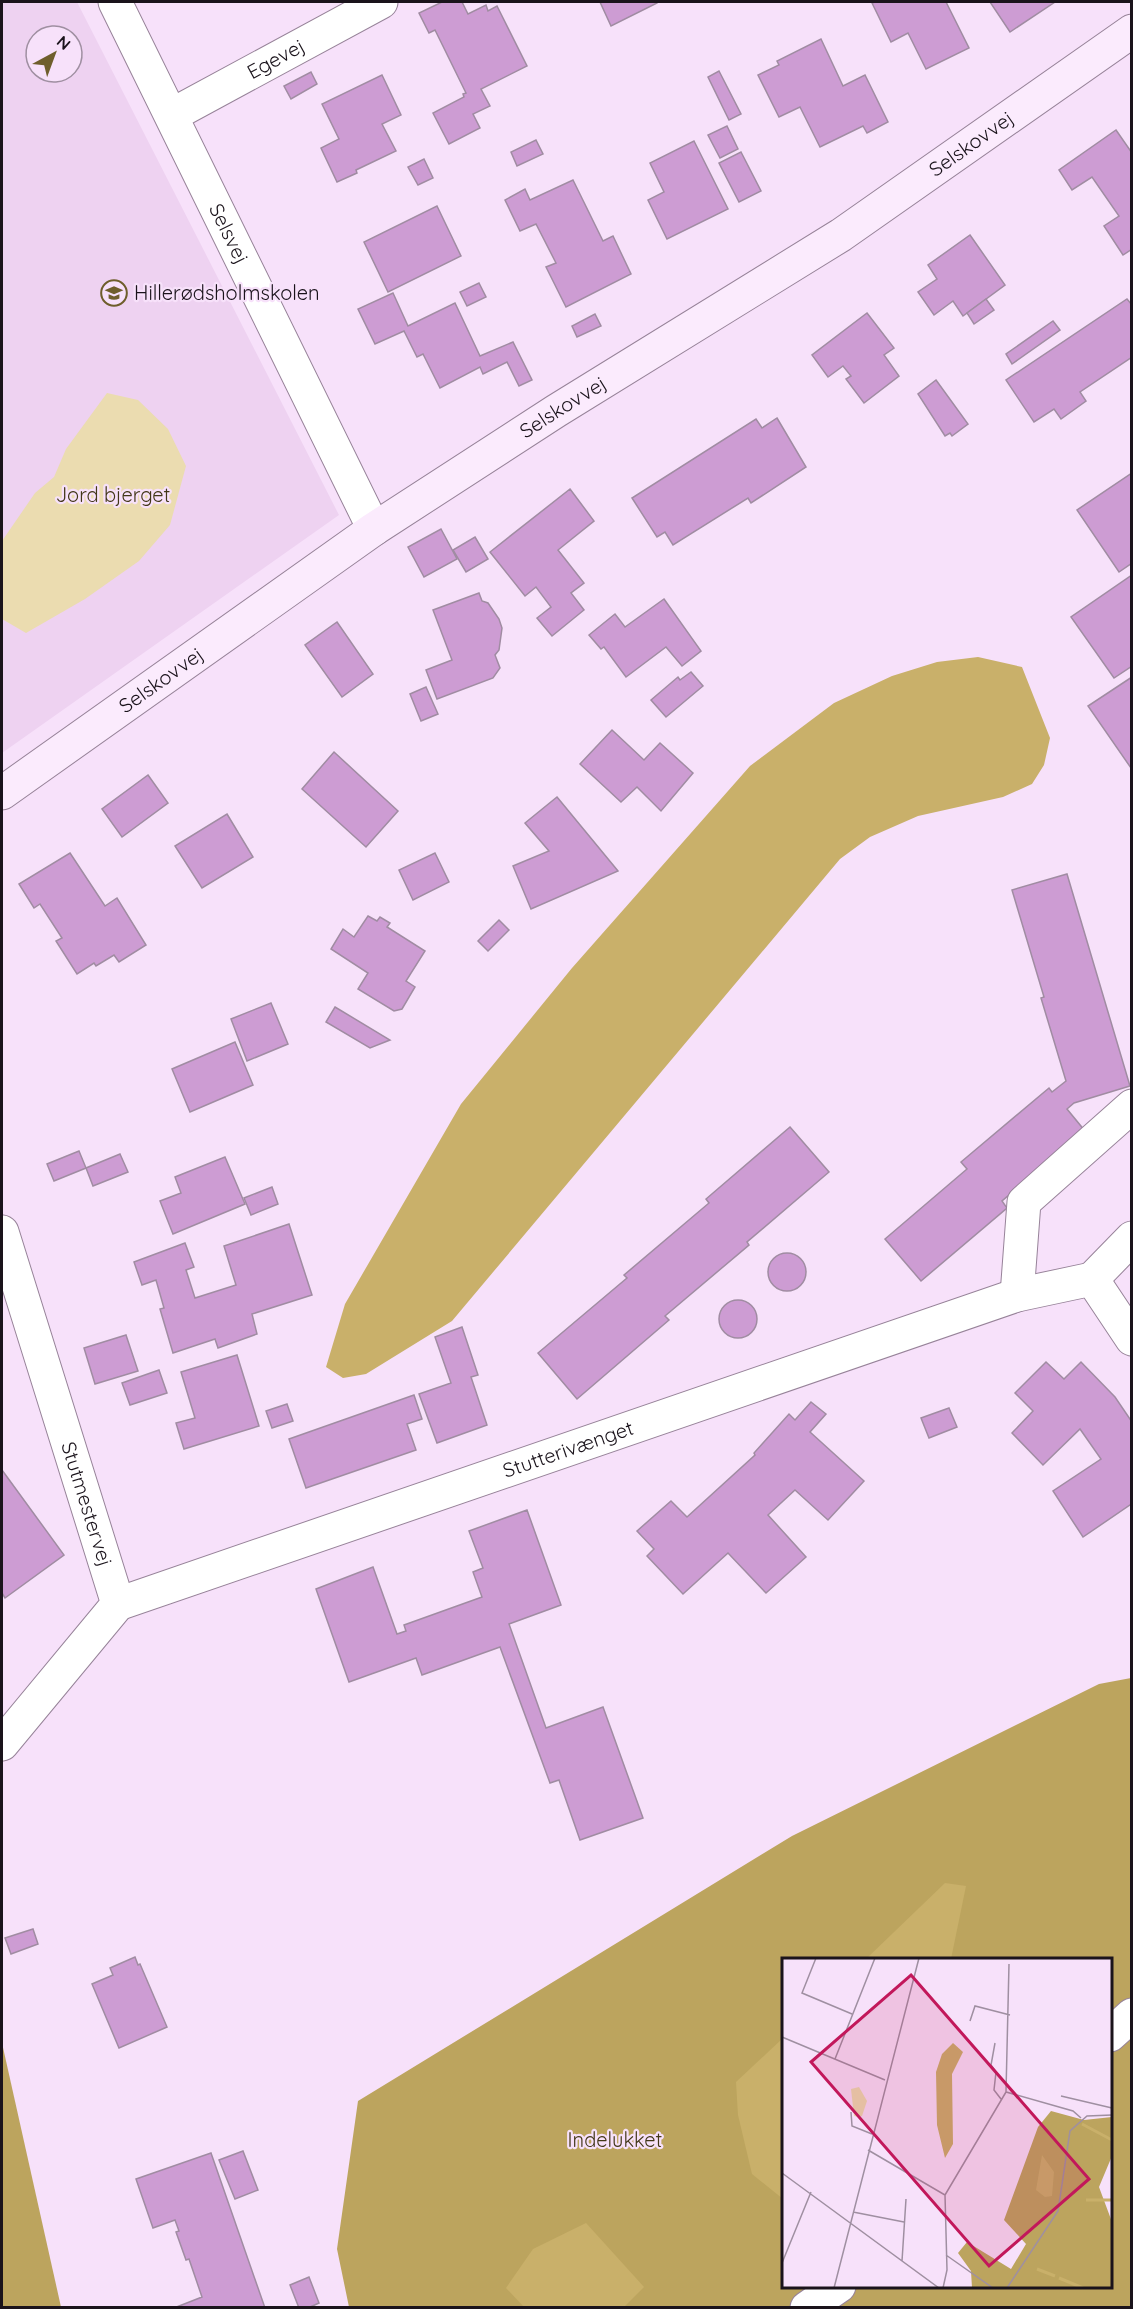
<svg xmlns="http://www.w3.org/2000/svg" width="1133" height="2309" viewBox="0 0 1133 2309" font-family="Quicksand,sans-serif">
	<style>
		.built { fill: #eed2f1; fill-rule: evenodd }
		.green { fill: #ebdcb0 }
		.forest { fill: #bca45e; fill-rule: evenodd }
		.water { fill: #c9b06a }
		.building { fill: #cd9cd3; stroke: #a08ca2; stroke-width: 1.5 }
		.lines { fill: none; stroke-linecap: round; stroke-linejoin: round }
		.street-casing { stroke: #978399; stroke-width: 35 }
		.secondary-casing { stroke: #978399; stroke-width: 35 }
		.street { stroke: #fff; stroke-width: 33 }
		.secondary { stroke: #fbebfd; stroke-width: 33 }
		.labels { text-anchor: middle; stroke-width: 4.5; stroke-linejoin: round; paint-order: stroke }
		.street-label { font-size: 20px; fill: #1a131b; stroke: #f7e1fa }
		.poi-label { font-size: 20px; fill: #1a131b; stroke: #f7e1fa; text-anchor: start }
		.park-label { font-size: 20px; fill: #423718; stroke: #f7e1fa }
		.inset-river { fill: none; stroke: #c9b06a; stroke-width: 3 }
		.inset-road { fill: none; stroke: #9f8fa1; stroke-width: 1.5 }
		.view { fill: #c2185b; fill-opacity: 0.15; stroke: #c2185b; stroke-width: 3 }
		.inset-edge { fill: none; stroke: #1a131b; stroke-width: 3 }
	</style>
	<rect width="100%" height="100%" fill="#f7e1fa"/>
	<!-- built -->
	<path class="built" d="M2,2H77L339,515L2,753ZM36,36H72V72H36Z"/>
	<!-- green -->
	<polygon class="green" points="107,393 138,400 168,429 186,466 170,525 139,561 85,599 26,633 2,619 2,541 35,493 54,477 66,449"/>
	<!-- forest -->
	<g class="forest">
		<path d="M1131,1678V2307H349L337,2249L358,2101L792,1836L1099,1684ZM784,1960H1110V2286H784Z"/>
		<polygon points="2,2043 61,2307 2,2307"/>
	</g>
	<!-- water -->
	<g class="water">
		<polygon points="978,657 1022,667 1050,738 1044,765 1032,784 1003,797 918,816 870,837 840,859 452,1321 366,1374 343,1378 326,1367 345,1304 461,1104 572,968 750,766 834,703 892,676 937,662"/>
		<polygon points="945,1883 966,1886 951,1959 866,1959"/>
		<polygon points="783,2038 783,2199 752,2174 738,2115 736,2082"/>
		<polygon points="586,2223 644,2287 624,2307 524,2307 506,2288 533,2249"/>
	</g>
	<!-- building -->
	<g class="building">
		<polygon points="442,2 462,2 468,14 486,5 488,11 497,6 527,66 481,89 490,106 473,114 480,128 449,144 433,113 464,97 463,94 466,93 435,30 429,33 419,13"/>
		<polygon points="600,2 657,2 657,3 611,26"/>
		<polygon points="875,2 946,2 969,48 926,69 908,33 891,42 872,3"/>
		<polygon points="990,2 1055,2 1010,32"/>
		<polygon points="821,39 843,86 865,75 888,122 867,133 863,126 820,147 800,107 779,117 758,75 779,65 777,61"/>
		<polygon points="719,71 741,114 729,120 708,77"/>
		<polygon points="311,72 317,84 291,99 284,86"/>
		<polygon points="382,75 401,115 382,124 396,151 356,170 357,173 337,182 321,148 339,139 322,104"/>
		<polygon points="727,126 738,149 720,158 708,135"/>
		<polygon points="1116,130 1132,153 1132,249 1123,255 1104,226 1119,216 1092,177 1072,190 1059,170"/>
		<polygon points="536,140 543,154 517,166 511,152"/>
		<polygon points="694,141 728,209 667,239 648,200 664,192 650,163"/>
		<polygon points="741,152 761,191 739,202 719,163"/>
		<polygon points="424,159 433,178 418,185 408,167"/>
		<polygon points="573,180 603,241 613,236 631,274 566,307 546,267 556,263 536,224 520,231 505,200 525,189 530,200"/>
		<polygon points="437,206 461,256 388,292 364,242"/>
		<polygon points="970,235 1005,285 963,316 953,301 934,315 918,292 937,279 928,265"/>
		<polygon points="479,283 486,297 467,306 460,292"/>
		<polygon points="393,293 408,326 455,303 480,356 513,342 532,380 519,386 507,362 483,374 480,367 440,388 423,354 417,357 404,331 375,344 358,309"/>
		<polygon points="986,299 994,310 974,324 967,313"/>
		<polygon points="1127,299 1132,305 1132,357 1080,392 1086,401 1061,419 1054,409 1034,422 1006,380"/>
		<polygon points="867,313 894,348 884,355 899,376 864,403 846,379 851,376 843,366 828,377 812,355"/>
		<polygon points="595,314 601,326 577,337 572,326"/>
		<polygon points="1053,321 1060,330 1012,364 1006,354"/>
		<polygon points="936,380 968,424 952,436 950,433 945,436 918,394"/>
		<polygon points="777,418 806,467 751,503 748,498 673,545 665,532 657,537 632,498 756,419 762,428"/>
		<polygon points="1132,473 1132,563 1119,572 1077,510"/>
		<polygon points="570,489 594,521 558,550 584,583 571,593 584,610 552,636 537,618 551,607 536,587 525,596 490,552"/>
		<polygon points="441,529 457,559 424,577 408,547"/>
		<polygon points="475,537 488,559 466,572 453,550"/>
		<polygon points="1132,575 1132,666 1114,678 1071,617"/>
		<polygon points="479,593 482,601 488,603 499,619 502,628 499,650 495,655 500,668 493,678 437,699 426,670 452,660 433,610"/>
		<polygon points="664,599 701,651 682,666 666,647 626,677 604,647 601,649 589,635 615,614 625,627"/>
		<polygon points="337,622 373,674 342,697 305,645"/>
		<polygon points="691,672 703,686 666,717 651,700 678,677 680,680"/>
		<polygon points="1132,677 1132,768 1131,768 1088,706"/>
		<polygon points="426,687 438,714 421,721 410,694"/>
		<polygon points="612,730 644,760 660,743 693,773 661,811 637,787 621,802 580,764"/>
		<polygon points="334,752 398,811 366,847 302,789"/>
		<polygon points="148,775 168,803 122,837 102,809"/>
		<polygon points="557,797 618,871 531,909 513,866 549,851 525,823"/>
		<polygon points="227,814 253,857 202,888 175,846"/>
		<polygon points="70,853 105,906 117,898 146,945 119,962 114,955 96,966 94,963 77,974 56,941 62,938 40,904 34,908 19,884"/>
		<polygon points="435,853 449,882 413,900 399,870"/>
		<polygon points="1067,874 1130,1086 1074,1103 1067,1109 1085,1131 1002,1201 1007,1208 921,1281 885,1239 967,1169 961,1162 1049,1088 1052,1092 1066,1081 1041,998 1044,997 1012,890"/>
		<polygon points="368,916 377,921 380,917 390,923 387,927 425,951 406,981 415,987 402,1009 394,1011 358,989 368,973 331,949 343,929 354,937"/>
		<polygon points="499,920 509,930 488,951 478,941"/>
		<polygon points="271,1003 288,1044 247,1061 231,1019"/>
		<polygon points="335,1007 390,1040 370,1048 326,1022"/>
		<polygon points="235,1042 253,1085 190,1112 172,1069"/>
		<polygon points="790,1127 829,1172 747,1242 749,1245 665,1316 669,1320 577,1399 538,1353 627,1278 624,1275 709,1203 706,1199"/>
		<polygon points="79,1151 86,1168 54,1181 47,1164"/>
		<polygon points="120,1154 128,1172 93,1186 86,1168"/>
		<polygon points="225,1157 245,1204 173,1234 160,1201 181,1193 175,1177"/>
		<polygon points="272,1187 278,1204 251,1215 244,1198"/>
		<polygon points="289,1224 312,1295 252,1314 257,1334 218,1348 215,1339 173,1353 160,1309 164,1308 156,1280 142,1285 134,1262 185,1243 194,1267 186,1270 195,1298 236,1285 224,1246"/>
		<circle cx="787" cy="1272" r="19"/>
		<circle cx="738" cy="1319" r="19"/>
		<polygon points="462,1327 478,1375 471,1377 487,1425 437,1443 419,1394 451,1383 435,1337"/>
		<polygon points="126,1335 138,1371 95,1384 84,1348"/>
		<polygon points="237,1355 259,1426 184,1449 176,1423 195,1418 181,1372"/>
		<polygon points="1046,1362 1064,1379 1081,1362 1115,1397 1132,1422 1132,1507 1130,1505 1083,1537 1053,1491 1101,1459 1080,1429 1043,1465 1012,1433 1033,1411 1015,1393"/>
		<polygon points="159,1370 167,1393 130,1405 122,1383"/>
		<polygon points="414,1395 422,1419 407,1424 416,1450 306,1488 289,1439"/>
		<polygon points="811,1402 826,1414 810,1432 864,1481 828,1520 795,1490 768,1515 806,1557 766,1593 728,1553 683,1594 647,1556 654,1549 637,1531 671,1501 687,1517 755,1455 754,1453 789,1414 795,1420"/>
		<polygon points="287,1404 293,1421 272,1428 266,1411"/>
		<polygon points="949,1408 957,1427 929,1438 921,1418"/>
		<polygon points="2,1470 64,1555 5,1598 2,1593"/>
		<polygon points="527,1510 561,1605 509,1624 546,1728 603,1707 643,1818 580,1840 559,1780 550,1783 500,1647 422,1675 416,1658 349,1682 316,1589 373,1567 397,1634 406,1631 404,1625 482,1597 473,1572 483,1568 469,1531"/>
		<polygon points="33,1929 38,1944 11,1954 5,1938"/>
		<polygon points="135,1957 138,1965 140,1964 167,2027 119,2048 92,1984 113,1975 110,1968"/>
		<polygon points="243,2151 258,2190 235,2199 219,2160"/>
		<polygon points="211,2153 265,2308 174,2308 202,2297 189,2259 186,2260 176,2232 179,2231 175,2220 153,2228 136,2179"/>
		<polygon points="309,2277 319,2303 308,2308 299,2308 290,2285"/>
	</g>
	<g class="lines">
		<!-- street casing -->
		<g class="street-casing">
			<g id="street">
				<path id="s1" d="M115,2L374,529"/>
				<path id="s2" d="M172,115L381,2"/>
				<path id="s3" d="M2,1232L118,1604L2,1744"/>
				<polyline points="1092,1279 1132,1238"/>
				<polyline points="1017,1295 1024,1202 1132,1106"/>
				<path id="s4" d="M118,1604L1017,1295L1092,1279L1132,1339"/>
				<polyline points="1110,2035 1132,2015"/>
				<polyline points="807,2308 839,2286"/>
			</g>
		</g>
		<!-- secondary casing -->
		<g class="secondary-casing">
			<g id="secondary">
				<path id="s5" d="M2,793L374,529L556,411L841,235L1132,31"/>
			</g>
		</g>
		<!-- street -->
		<use href="#street" class="street"/>
		<!-- secondary -->
		<use href="#secondary" class="secondary"/>
	</g>
	<!-- icons -->
	<defs>
		<g id="school-ring" transform="scale(1.35)"><circle r="9.5" fill="#f7e1fa" stroke="#6f5e2c" stroke-width="1.5"/><path d="M0-5L7-2L0 1L-7-2ZM-4 1L0 2.5L4 1V4Q0 6-4 4Z" fill="#6f5e2c"/></g>
	</defs>
	<g fill-rule="evenodd">
		<use href="#school-ring" x="114" y="293"/>
	</g>
	<g class="labels">
		<!-- street labels -->
		<g class="street-label">
			<text dy="7" stroke="none"><textPath href="#s2" startOffset="118">Egevej</textPath></text>
			<text dy="7" stroke="none"><textPath href="#s5" startOffset="1167">Selskovvej</textPath></text>
			<text dy="7" stroke="none"><textPath href="#s1" startOffset="258">Selsvej</textPath></text>
			<text dy="7" stroke="none"><textPath href="#s5" startOffset="681">Selskovvej</textPath></text>
			<text dy="7" stroke="none"><textPath href="#s5" startOffset="195">Selskovvej</textPath></text>
			<text dy="7" stroke="none"><textPath href="#s4" startOffset="476">Stutterivænget</textPath></text>
			<text dy="7" stroke="none"><textPath href="#s3" startOffset="285">Stutmestervej</textPath></text>
		</g>
		<!-- poi labels -->
		<g class="poi-label">
			<text x="134" y="300">Hillerødsholmskolen</text>
		</g>
		<!-- park labels -->
		<g class="park-label">
			<text x="113" y="502">Jord bjerget</text>
			<text x="615" y="2147">Indelukket</text>
		</g>
	</g>
	<!-- overview -->
	<g transform="translate(782 1958)">
		<rect width="330" height="330" fill="#f7e1fa"/>
		<path d="M77,129L85,143L80,158L76,159L72,158L69,131Z" fill="#ebdcb0"/>
		<path d="M269,153L302,162L330,159V198L317,229L330,264V330H190L189,313L176,295L185,284L229,311L244,286L222,262L256,169Z" fill="#bca45e"/>
		<path d="M171,85L181,94L170,116L171,186L163,200L155,167L154,114L160,96ZM260,197L272,214L270,238L263,239L254,232Z" fill="#c9b06a"/>
		<path class="inset-river" d="M300,166L330,182M304,242H330M255,311L273,318M277,320L301,330"/>
		<path class="inset-road" d="M34,0L20,35L70,56M188,63L193,48L228,57M0,79L103,122M213,85L209,107L214,114L212,132L219,141M53,101L93,0M224,134L227,6M279,138L330,150M69,154L70,168L90,176M86,192L163,237L165,312L161,330M0,215L157,330M163,237L224,134L291,153L299,160M71,254L122,264M164,297L211,330M120,303L124,241M0,305L29,234M52,330L137,0M225,330L276,253L288,173L305,158L330,157"/>
		<path class="view" d="M129,17L307,221L207,308L29,104Z"/>
		<rect width="330" height="330" class="inset-edge"/>
	</g>
	<!-- border -->
	<rect width="1133" height="2309" fill="none" stroke="#1a131b" stroke-width="6"/>
	<!-- north arrow -->
	<g transform="translate(54 54) rotate(41)"><circle r="28" fill="#f7e1fa" stroke="#9f8fa1" stroke-width="1.5"/>
	<path d="M0-4.5L10 22L0 15L-10 22Z" fill="#6f5e2c"/>
	<text y="-9" font-size="16" font-weight="bold" text-anchor="middle" fill="#1a131b">N</text>
	</g>
</svg>
